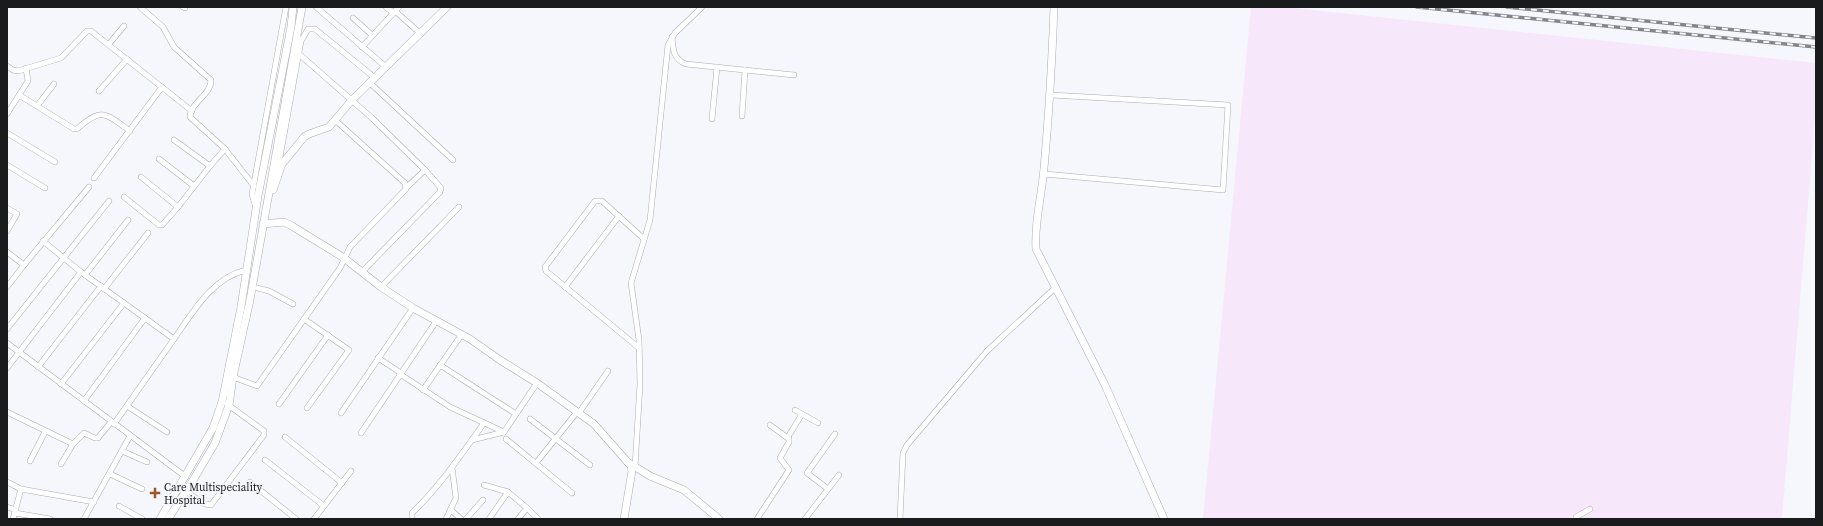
<svg xmlns="http://www.w3.org/2000/svg" width="1823" height="526" viewBox="0 0 1823 526" font-family="'Source Serif 4',serif">
	<style>
		.industrial { fill: #f7e7fa }
		.lines { fill: none; stroke-linecap: round; stroke-linejoin: round }
		.street-casing { stroke: #abacb2; stroke-width: 6 }
		.secondary-casing { stroke: #abacb2; stroke-width: 8 }
		.street { stroke: #fff; stroke-width: 5 }
		.secondary { stroke: #fff; stroke-width: 7 }
		.rail-casing { stroke: #838589; stroke-width: 3.5 }
		.rail { stroke: #f5f7fd; stroke-width: 2; stroke-dasharray: 6; stroke-linecap: butt }
		.poi-dot { fill: #9b562a; stroke: #f5f7fd; stroke-width: 1.5 }
		.labels { text-anchor: middle; stroke-width: 3.5; stroke-linejoin: round; paint-order: stroke }
		.poi-label { font-size: 11px; fill: #1a1b1d; stroke: #f5f7fd; text-anchor: start }
	</style>
	<rect width="100%" height="100%" fill="#f5f7fd"/>
	<!-- industrial -->
	<polygon class="industrial" points="1251,7 1283,7 1816,63 1816,106 1782,519 1203,519"/>
	<g class="lines">
		<!-- street casing -->
		<g class="street-casing">
			<g id="street">
				<polyline points="183,7 185,8"/>
				<polyline points="316,7 386,67"/>
				<polyline points="386,7 393,13"/>
				<polyline points="395,11 421,34"/>
				<polyline points="353,18 372,35"/>
				<path d="M672,37C673,49 673,59 686,64L794,75"/>
				<polyline points="109,44 124,26"/>
				<polyline points="362,47 399,7"/>
				<polyline points="299,54 372,118 425,170 441,188 440,192 362,272"/>
				<polyline points="7,66 13,70 18,71 61,58 87,31 91,31 192,111"/>
				<polyline points="370,83 453,160"/>
				<polyline points="99,91 127,59"/>
				<path d="M19,95L74,129H77C102,107 105,113 130,131"/>
				<polyline points="37,106 54,84"/>
				<polyline points="7,114 28,81 26,68"/>
				<polyline points="742,116 745,70"/>
				<polyline points="712,119 717,67"/>
				<polyline points="7,133 55,162"/>
				<polyline points="174,140 210,166"/>
				<polyline points="225,149 254,186"/>
				<polyline points="159,159 194,186"/>
				<polyline points="7,165 45,188"/>
				<polyline points="278,168 301,41 308,29 315,29 375,78"/>
				<polyline points="1044,174 1223,190 1228,105 1051,95"/>
				<polyline points="141,177 178,207"/>
				<polyline points="94,178 162,87"/>
				<polyline points="407,187 425,170"/>
				<path d="M124,197L159,225H162L178,207L210,166L225,149L190,117C190,103 211,95 211,80L174,47L163,27L140,7"/>
				<polyline points="7,208 17,214 7,231"/>
				<polyline points="256,208 252,194 286,7"/>
				<polyline points="43,241 81,272 124,303 61,384"/>
				<polyline points="7,252 24,265 7,287"/>
				<polyline points="24,265 89,187"/>
				<polyline points="85,275 128,220"/>
				<polyline points="253,287 269,291 293,304"/>
				<polyline points="381,287 459,207"/>
				<polyline points="565,287 619,216"/>
				<polyline points="104,289 148,233"/>
				<polyline points="304,319 349,350 307,408"/>
				<polyline points="7,329 109,201"/>
				<path d="M174,339C193,312 212,278 246,270"/>
				<polyline points="7,343 186,477"/>
				<polyline points="639,348 546,271 545,267 595,201 602,201 644,239"/>
				<polyline points="378,358 401,373"/>
				<polyline points="440,365 516,414"/>
				<polyline points="38,367 101,286"/>
				<polyline points="7,368 81,272"/>
				<polyline points="400,374 450,407 504,432 537,383"/>
				<polyline points="233,377 257,386 340,268 350,247 406,189 405,183 335,120"/>
				<polyline points="423,390 462,334"/>
				<polyline points="84,401 145,318"/>
				<polyline points="279,404 328,335"/>
				<polyline points="127,406 167,432"/>
				<polyline points="795,410 818,423"/>
				<polyline points="7,412 73,444 84,433 95,438 98,438 111,422"/>
				<polyline points="341,413 413,308"/>
				<polyline points="579,413 608,371"/>
				<polyline points="530,419 590,465"/>
				<polyline points="114,424 174,339 124,303"/>
				<polyline points="361,433 437,320"/>
				<polyline points="285,437 342,483"/>
				<polyline points="788,437 802,414"/>
				<polyline points="506,439 572,493"/>
				<polyline points="472,440 504,432"/>
				<polyline points="122,451 147,462"/>
				<polyline points="265,460 324,506"/>
				<polyline points="30,461 45,432"/>
				<polyline points="536,463 577,412"/>
				<polyline points="61,464 73,444"/>
				<polyline points="635,467 640,384 639,340 631,283 650,220 668,45 675,33 702,7"/>
				<polyline points="110,474 142,489"/>
				<polyline points="7,482 21,489 13,519"/>
				<polyline points="250,482 296,519"/>
				<polyline points="484,485 508,492 527,508"/>
				<polyline points="179,487 205,504 211,505 264,435 264,431 227,404"/>
				<polyline points="21,489 94,502"/>
				<polyline points="828,489 807,473 835,434"/>
				<polyline points="119,506 142,519"/>
				<polyline points="7,507 16,510"/>
				<polyline points="451,510 461,519"/>
				<polyline points="15,513 50,519"/>
				<polyline points="1576,517 1590,509"/>
				<polyline points="84,519 130,436"/>
				<polyline points="314,519 351,471"/>
				<path d="M412,519V513C440,486 461,455 484,423"/>
				<polyline points="446,519 456,498 452,468"/>
				<polyline points="466,519 483,500"/>
				<polyline points="489,519 508,492"/>
				<polyline points="518,519 527,508 538,519"/>
				<polyline points="757,519 789,470 780,458 789,442 789,439 770,425"/>
				<polyline points="805,519 839,475"/>
				<polyline points="900,519 903,453 907,445 987,351 1055,288"/>
			</g>
		</g>
		<!-- secondary casing -->
		<g class="secondary-casing">
			<g id="secondary">
				<path d="M1054,7C1052,61 1049,114 1044,168C1042,195 1034,222 1036,249L1105,385L1164,519"/>
				<polyline points="273,190 282,164 304,137 309,134 329,127 352,100 447,7"/>
				<polyline points="263,224 284,222 292,226 344,258 381,287 413,308 470,339 500,360 537,383 594,424 631,466 632,471 624,519"/>
				<polyline points="629,463 650,476 684,490 719,519"/>
				<polyline points="160,519 213,428 222,402 241,307 258,196 291,27 293,7"/>
				<polyline points="168,519 192,482 215,443 229,405 233,377 250,300 302,7"/>
			</g>
		</g>
		<!-- street -->
		<use href="#street" class="street"/>
		<!-- secondary -->
		<use href="#secondary" class="secondary"/>
		<!-- rail casing -->
		<g class="rail-casing">
			<g id="rail">
				<polyline points="1417,7 1816,47"/>
				<polyline points="1507,7 1816,38"/>
			</g>
		</g>
		<!-- rail -->
		<use href="#rail" class="rail"/>
	</g>
	<!-- markers -->
	<path class="poi-dot" d="M153 487h4v4h4v4h-4v4h-4v-4h-4v-4h4z"/>
	<g class="labels">
		<!-- poi labels -->
		<g class="poi-label">
			<text x="164" y="491">Care Multispeciality<tspan x="164" dy="13">Hospital</tspan></text>
		</g>
	</g>
	<!-- border -->
	<rect width="1823" height="526" fill="none" stroke="#1a1b1d" stroke-width="16"/>
</svg>
